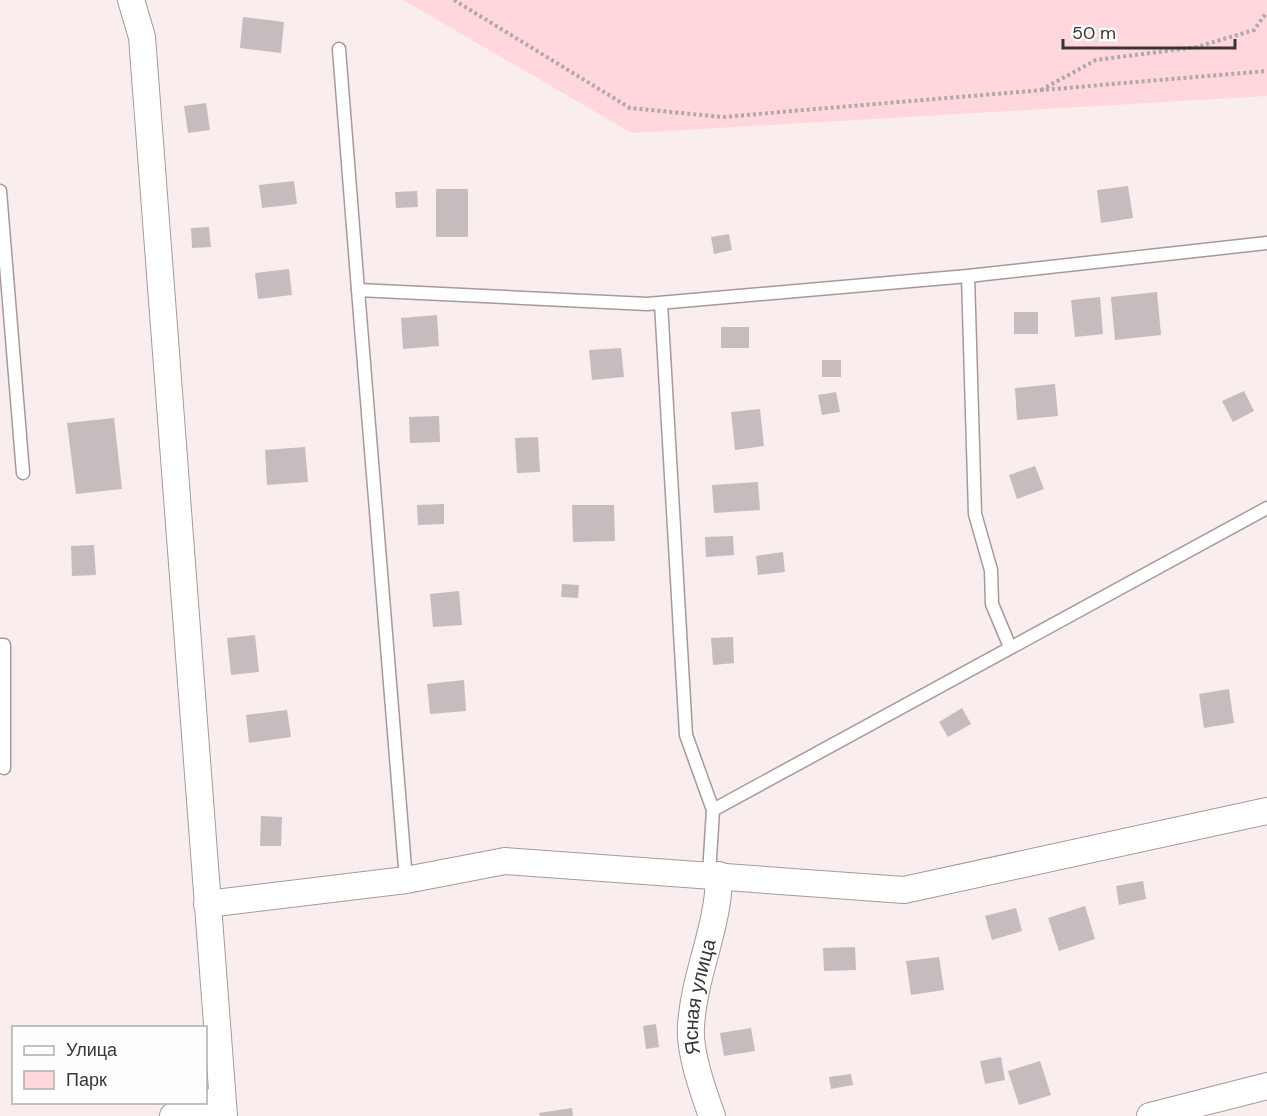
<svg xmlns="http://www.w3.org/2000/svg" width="1267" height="1116" viewBox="0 0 1267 1116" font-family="'DM Sans',sans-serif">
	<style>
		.green { fill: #ffd7dd }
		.building { fill: #c7bcbd }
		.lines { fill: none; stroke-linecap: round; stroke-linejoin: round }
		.service-casing { stroke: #a59a9b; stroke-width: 15 }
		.minor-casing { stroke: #a59a9b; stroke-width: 28 }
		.path { stroke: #b1a8a9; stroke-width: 4; stroke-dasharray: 3 3; stroke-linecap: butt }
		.service { stroke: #fff; stroke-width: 12 }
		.minor { stroke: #fff; stroke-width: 26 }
		.labels { text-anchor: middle; stroke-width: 5; stroke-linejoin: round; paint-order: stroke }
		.street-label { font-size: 20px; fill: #393535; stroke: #fefefe }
	</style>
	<rect width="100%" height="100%" fill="#f9edee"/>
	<!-- green -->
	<polygon class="green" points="403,0 1267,0 1267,96 632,133"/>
	<!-- building -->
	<g class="building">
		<polygon points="243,17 284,22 281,53 240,48"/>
		<polygon points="206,103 210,130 188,133 184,106"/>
		<polygon points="294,181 297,204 262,208 259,185"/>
		<polygon points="1128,186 1133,218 1101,223 1097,190"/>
		<rect x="436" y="189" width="32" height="48"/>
		<polygon points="417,191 418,207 396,208 395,192"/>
		<polygon points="209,227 211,247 192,248 191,228"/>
		<polygon points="729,234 732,250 714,254 711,237"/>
		<polygon points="289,269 292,295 258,299 255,273"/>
		<polygon points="1157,292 1161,335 1115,340 1111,297"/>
		<polygon points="1100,297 1103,334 1075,337 1071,300"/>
		<rect x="1014" y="312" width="24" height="22"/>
		<polygon points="437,315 439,346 403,349 401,318"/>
		<rect x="721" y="327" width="28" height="21"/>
		<polygon points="621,348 624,377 592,380 589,350"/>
		<rect x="822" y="360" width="19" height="17"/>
		<polygon points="1055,384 1058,416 1017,420 1015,388"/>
		<polygon points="1244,391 1254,411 1233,422 1222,401"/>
		<polygon points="836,392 840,412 822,415 818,395"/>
		<polygon points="760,409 764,446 735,450 731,412"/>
		<polygon points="439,416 440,442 410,443 409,417"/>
		<polygon points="114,418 122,489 76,494 67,423"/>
		<polygon points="538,437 540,472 517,473 515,438"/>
		<polygon points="305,447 308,482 267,485 265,450"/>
		<polygon points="1035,466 1044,489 1017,499 1009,475"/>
		<polygon points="758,482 760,510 714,513 712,485"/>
		<polygon points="444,504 444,524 418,525 417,505"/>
		<polygon points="572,505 614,505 615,541 573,542"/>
		<polygon points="733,536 734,555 706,557 705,537"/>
		<polygon points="94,545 96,575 72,576 71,546"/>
		<polygon points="783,552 785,572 758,575 756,556"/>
		<polygon points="562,584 579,585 578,598 561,597"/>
		<polygon points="459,591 462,625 433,627 430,594"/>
		<polygon points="255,635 259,672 231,675 227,638"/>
		<polygon points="733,637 734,663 713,665 711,638"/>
		<polygon points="464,680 466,711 430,714 427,684"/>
		<polygon points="1229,689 1234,723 1204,728 1199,694"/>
		<polygon points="962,708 971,724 948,737 939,722"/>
		<polygon points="287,710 291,737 249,743 246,715"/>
		<polygon points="261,816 282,817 281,846 260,846"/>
		<polygon points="1143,881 1146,899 1119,905 1116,886"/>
		<polygon points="1085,906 1095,939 1059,951 1048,918"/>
		<polygon points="1016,908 1022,931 992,940 985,916"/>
		<polygon points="855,947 856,970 824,971 823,948"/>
		<polygon points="939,957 944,990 911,995 906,961"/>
		<polygon points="656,1024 659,1047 646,1049 643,1026"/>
		<polygon points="751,1028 755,1051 724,1056 720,1033"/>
		<polygon points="1001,1057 1005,1080 985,1084 980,1061"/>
		<polygon points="1040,1061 1051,1095 1019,1105 1008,1071"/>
		<polygon points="851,1074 853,1085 831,1089 829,1077"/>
		<polygon points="572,1108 573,1116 540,1116 539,1113"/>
	</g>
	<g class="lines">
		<!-- service casing -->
		<g class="service-casing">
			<g id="service">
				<polyline points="339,49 358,290"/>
				<polyline points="0,191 23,473"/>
				<polyline points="968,276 975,514 991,570 992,604 1010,647"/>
				<polyline points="661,303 686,735 713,810"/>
				<polyline points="0,645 4,645 4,768"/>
				<polyline points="709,874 713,810 1267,508"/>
				<polyline points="406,880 358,290 647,304 968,276 1267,243"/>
			</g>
		</g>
		<!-- minor casing -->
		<g class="minor-casing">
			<g id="minor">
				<polyline points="131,0 142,37 224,1116"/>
				<polyline points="207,904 406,880 505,861 904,890 1267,811"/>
				<polyline points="173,1116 222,1098"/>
				<path id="s1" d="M712,1116C703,1091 689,1052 691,1026C694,974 719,927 719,875"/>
				<polyline points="1150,1116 1267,1086"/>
			</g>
		</g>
		<!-- path -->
		<g class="path">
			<polyline points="454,0 630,108 722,117 1267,71"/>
			<polyline points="1041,90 1096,60 1197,47 1254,30 1267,12"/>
		</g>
		<!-- service -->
		<use href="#service" class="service"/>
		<!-- minor -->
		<use href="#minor" class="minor"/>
	</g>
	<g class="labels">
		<!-- street labels -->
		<g class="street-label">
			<text dy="7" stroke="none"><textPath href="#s1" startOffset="123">Ясная улица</textPath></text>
		</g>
	</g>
	<!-- legend -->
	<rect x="12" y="1026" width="195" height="78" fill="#fefefe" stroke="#afaeae" stroke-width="1.5"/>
	<rect x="24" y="1046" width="30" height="9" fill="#ffffff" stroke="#afaeae" stroke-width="1.5"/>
	<text x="66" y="1056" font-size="18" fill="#393535">Улица</text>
	<rect x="24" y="1071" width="30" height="18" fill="#ffd7dd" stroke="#afaeae" stroke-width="1.5"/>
	<text x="66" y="1086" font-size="18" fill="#393535">Парк</text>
	<!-- scale -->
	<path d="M1063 39v9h172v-9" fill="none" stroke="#393535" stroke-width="3"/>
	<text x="1072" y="39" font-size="18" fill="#393535" stroke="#fefefe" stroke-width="4.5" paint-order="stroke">50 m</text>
</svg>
